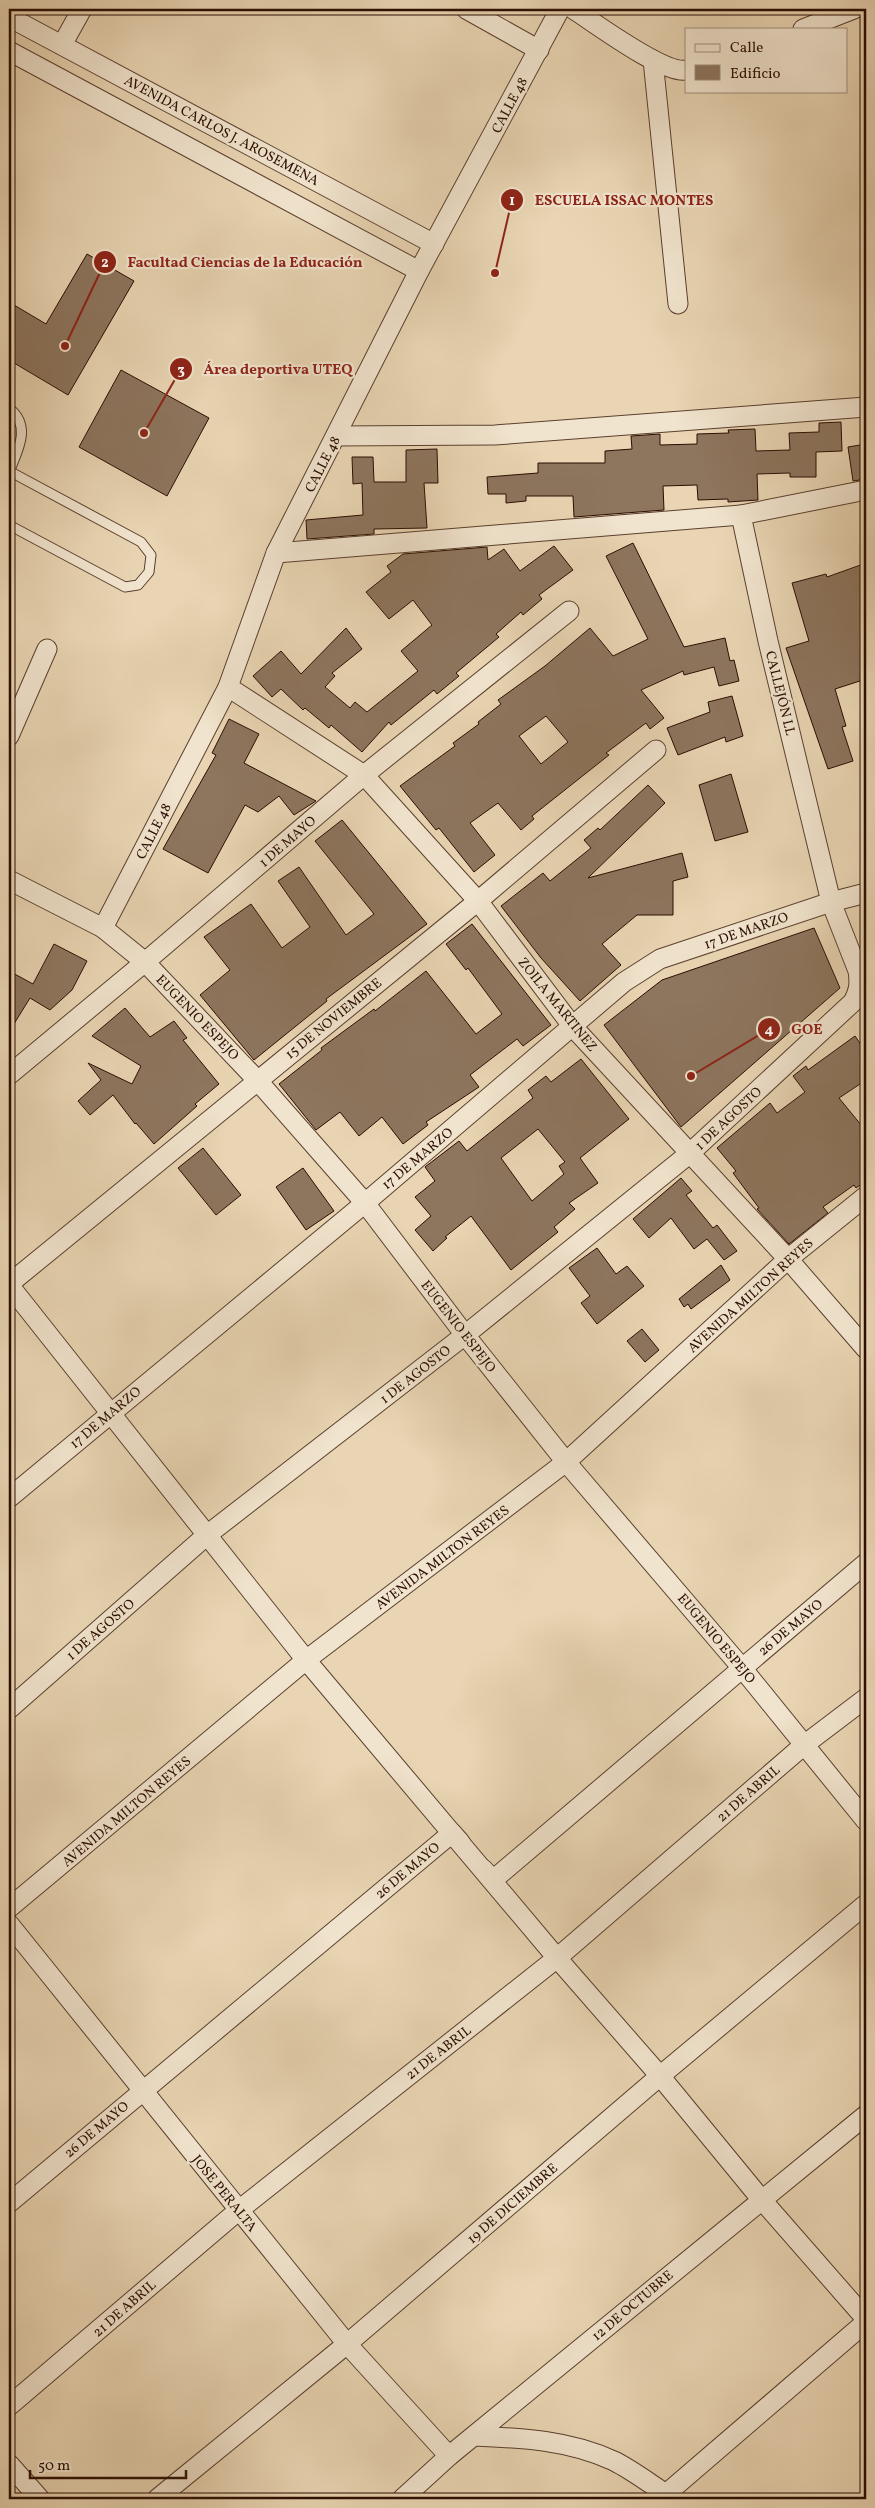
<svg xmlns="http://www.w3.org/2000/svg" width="875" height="2508" viewBox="0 0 875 2508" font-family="Vollkorn,serif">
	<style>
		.building { fill: #8d755e; stroke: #2a0d01; fill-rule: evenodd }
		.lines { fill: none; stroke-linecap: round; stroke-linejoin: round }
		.service-casing { stroke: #5a3f2e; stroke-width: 11 }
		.minor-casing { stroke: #5a3f2e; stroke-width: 21 }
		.service { stroke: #f1e4ce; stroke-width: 9 }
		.minor { stroke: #f1e4ce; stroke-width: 19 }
		.labels { text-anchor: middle; stroke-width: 4.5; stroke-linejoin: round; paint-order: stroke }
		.street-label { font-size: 14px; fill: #2a0d01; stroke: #f1e4ce }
		.leader { fill: none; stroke: #8f2418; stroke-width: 2 }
		.callout-dot { fill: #8f2418; stroke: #f1e4ce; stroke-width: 2 }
		.mark-label { font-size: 15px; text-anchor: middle; font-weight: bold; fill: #fff }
		.callout-label { font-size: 15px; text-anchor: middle; font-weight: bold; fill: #8f2418; stroke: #f1e4ce; stroke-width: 4.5; stroke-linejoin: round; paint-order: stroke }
	</style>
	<rect width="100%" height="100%" fill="#e9d5b3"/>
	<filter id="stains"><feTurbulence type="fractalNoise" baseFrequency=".004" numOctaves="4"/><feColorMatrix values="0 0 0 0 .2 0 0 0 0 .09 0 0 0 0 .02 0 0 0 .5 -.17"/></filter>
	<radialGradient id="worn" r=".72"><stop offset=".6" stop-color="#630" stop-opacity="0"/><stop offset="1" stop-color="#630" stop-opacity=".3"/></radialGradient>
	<!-- building -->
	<g class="building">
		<polygon points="87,254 134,281 68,395 9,360 9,302 46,324"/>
		<polygon points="121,370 209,418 167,496 79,447"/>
		<polygon points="841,422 842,451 816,452 816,477 790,477 790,473 757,474 758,500 728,502 728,499 698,500 697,485 663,486 664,510 574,517 573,496 526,496 526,501 506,503 506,494 488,494 487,477 538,473 538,463 605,463 605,451 632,449 631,436 660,434 660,445 697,444 697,434 729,433 728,430 755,429 756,451 790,450 789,433 819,432 819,423"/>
		<polygon points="866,444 866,479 853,481 848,447"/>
		<polygon points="437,449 438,483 424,483 427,528 374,529 374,534 307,539 306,520 363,515 362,483 353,484 352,457 373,457 374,482 406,482 406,450"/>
		<path d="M633,543L684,647L725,638L730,661L734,660L739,681L719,686L714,667L684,675L683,671L641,690L664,718L650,729L646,723L606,753L609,755L532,816L534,819L521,830L498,803L470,823L495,855L474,872L439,828L436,830L400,786L455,746L453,743L479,724L478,722L501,704L498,700L545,666L590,628L613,656L648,639L606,556ZM546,716L568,742L541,764L519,736Z"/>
		<polygon points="554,546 573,570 539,595 542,599 523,615 521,612 496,634 499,637 456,673 459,676 437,694 434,690 391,725 389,722 362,752 331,725 329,728 305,708 303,710 281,689 272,697 253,676 281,651 301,674 346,628 362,649 332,673 335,676 325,687 350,708 355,702 367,712 418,671 401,651 432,625 413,600 389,619 366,592 391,572 387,566 403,554 487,547 488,560 504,549 520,571"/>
		<polygon points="866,563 866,679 835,689 846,726 842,727 853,761 828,769 786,648 809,641 792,583 826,574 827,577"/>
		<polygon points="732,696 743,736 726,742 725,737 678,755 667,728 710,712 708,702"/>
		<polygon points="229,719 259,734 244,763 316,801 294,815 279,796 258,812 245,805 208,873 163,849 216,755 212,753"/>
		<polygon points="731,774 748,832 715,841 699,785"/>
		<polygon points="648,785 665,803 588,878 682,853 688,877 673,881 673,915 637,915 602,944 621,965 580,1001 541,958 501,906 543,873 550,881 591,848 584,840 598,828 600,830"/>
		<polygon points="342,820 427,924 326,999 327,1001 254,1060 200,995 230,970 204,937 251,904 282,948 310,927 278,881 299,867 346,935 374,914 315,841"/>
		<polygon points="472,924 551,1025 523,1046 517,1039 470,1075 479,1087 426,1122 428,1125 403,1144 382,1117 359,1136 340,1112 316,1130 279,1084 322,1050 321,1048 374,1009 375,1011 426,971 476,1034 502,1014 468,968 466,970 446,944"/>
		<polygon points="814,928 840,988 681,1127 604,1025 662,980"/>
		<polygon points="54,944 87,961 72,990 50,1010 30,998 9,1032 9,971 33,984"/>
		<polygon points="125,1008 150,1037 174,1021 187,1038 183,1040 219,1084 195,1104 197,1106 154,1144 136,1123 135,1124 113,1095 90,1115 78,1101 101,1080 88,1063 132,1084 141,1066 92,1036"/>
		<polygon points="855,1036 866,1052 866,1080 839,1098 866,1131 866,1181 856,1188 854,1185 823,1207 828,1213 789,1244 757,1209 759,1208 733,1173 736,1171 717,1148 770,1103 777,1113 805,1092 793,1076 806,1066 808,1070"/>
		<path d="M581,1059L629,1119L580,1158L598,1183L569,1203L575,1209L554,1227L558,1232L511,1270L471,1216L445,1237L447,1238L433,1251L415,1230L431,1216L415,1197L435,1181L425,1167L459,1141L467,1151L533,1098L528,1090L546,1076L551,1082ZM538,1129L565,1162L559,1166L564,1174L532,1201L501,1158Z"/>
		<polygon points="203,1148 241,1195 216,1215 178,1168"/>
		<polygon points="303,1168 334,1211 306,1230 276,1187"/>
		<polygon points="681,1178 692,1191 686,1195 713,1228 717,1225 737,1251 724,1260 707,1239 694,1249 671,1218 649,1238 633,1219"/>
		<polygon points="597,1248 616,1274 627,1266 644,1286 597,1324 581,1303 590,1296 569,1268"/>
		<polygon points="721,1265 730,1280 691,1309 688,1304 684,1307 679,1299"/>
		<polygon points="642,1329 659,1350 645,1362 627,1341"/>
	</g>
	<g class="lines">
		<!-- service casing -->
		<g class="service-casing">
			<g id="service">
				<path d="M9,408C32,426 18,450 9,472"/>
				<polyline points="9,525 125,587 138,585 149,572 151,555 141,542 9,471"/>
			</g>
		</g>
		<!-- minor casing -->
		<g class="minor-casing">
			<g id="minor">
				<polyline points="466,9 539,50"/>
				<path d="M573,9C595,23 663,74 686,70"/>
				<polyline points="9,17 434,244"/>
				<polyline points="803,29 854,9"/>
				<polyline points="62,45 82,9"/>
				<polyline points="9,51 419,271"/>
				<polyline points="653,60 678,304"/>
				<polyline points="336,436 495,435 866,407"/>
				<polyline points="276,553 741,515"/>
				<polyline points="228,687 364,775 478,901 573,1027 788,1259 866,1349"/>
				<polyline points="9,736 47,649"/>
				<polyline points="9,880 103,928 145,962 257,1080 365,1203 465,1335 566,1462 742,1668 866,1821"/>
				<polyline points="103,928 228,687 276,553 419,271 560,9"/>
				<polyline points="9,1075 145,962 364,775 569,611"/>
				<polyline points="9,1284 478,901 656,750"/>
				<polyline points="9,1285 306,1660 557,1958 660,2076 761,2199 866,2319"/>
				<polyline points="9,1498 365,1203 624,982 660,959 831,902 866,893"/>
				<path d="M9,1709L207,1535L465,1335L689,1154L853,1002C859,991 860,984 858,971L831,902L768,641L741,515L866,490"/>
				<polyline points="483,1869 493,1880 866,1563"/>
				<polyline points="9,1908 306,1660 566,1462 788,1259 866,1196"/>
				<polyline points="9,1924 347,2344 449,2456"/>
				<polyline points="9,2203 452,1833 460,1842"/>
				<polyline points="9,2406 239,2210 557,1958 804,1745 866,1698"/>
				<path d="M474,2436C522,2438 569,2440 614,2461C632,2470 649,2483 666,2494L866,2322"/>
				<polyline points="9,2464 40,2499"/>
				<polyline points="157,2499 347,2344 660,2076 866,1904"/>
				<polyline points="402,2499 449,2456 866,2115"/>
			</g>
		</g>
		<!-- service -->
		<use href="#service" class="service"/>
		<!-- minor -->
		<use href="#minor" class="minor"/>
	</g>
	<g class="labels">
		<!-- street labels -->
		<g class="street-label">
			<text transform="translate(509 105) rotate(-62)" y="5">CALLE 48</text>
			<text transform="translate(222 130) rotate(28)" y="5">AVENIDA CARLOS J. AROSEMENA</text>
			<text transform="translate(322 464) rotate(-63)" y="5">CALLE 48</text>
			<text transform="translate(781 693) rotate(76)" y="5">CALLEJÓN LL</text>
			<text transform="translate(153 831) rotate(-63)" y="5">CALLE 48</text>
			<text transform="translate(287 841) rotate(-41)" y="5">1 DE MAYO</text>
			<text transform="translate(746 930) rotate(-19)" y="5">17 DE MARZO</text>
			<text transform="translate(558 1004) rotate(51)" y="5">ZOILA MARTINEZ</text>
			<text transform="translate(198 1017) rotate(46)" y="5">EUGENIO ESPEJO</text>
			<text transform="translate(333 1018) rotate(-39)" y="5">15 DE NOVIEMBRE</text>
			<text transform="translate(728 1118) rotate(-43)" y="5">1 DE AGOSTO</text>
			<text transform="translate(417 1158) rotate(-40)" y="5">17 DE MARZO</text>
			<text transform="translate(750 1295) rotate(-42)" y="5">AVENIDA MILTON REYES</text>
			<text transform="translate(459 1326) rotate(52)" y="5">EUGENIO ESPEJO</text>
			<text transform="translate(415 1374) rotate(-38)" y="5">1 DE AGOSTO</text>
			<text transform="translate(105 1417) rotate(-40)" y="5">17 DE MARZO</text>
			<text transform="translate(442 1557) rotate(-37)" y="5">AVENIDA MILTON REYES</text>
			<text transform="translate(790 1627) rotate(-40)" y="5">26 DE MAYO</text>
			<text transform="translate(100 1629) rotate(-41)" y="5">1 DE AGOSTO</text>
			<text transform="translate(717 1638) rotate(50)" y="5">EUGENIO ESPEJO</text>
			<text transform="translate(748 1793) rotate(-41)" y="5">21 DE ABRIL</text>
			<text transform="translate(126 1811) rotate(-40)" y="5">AVENIDA MILTON REYES</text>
			<text transform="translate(407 1870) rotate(-40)" y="5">26 DE MAYO</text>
			<text transform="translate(438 2052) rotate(-38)" y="5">21 DE ABRIL</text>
			<text transform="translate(96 2129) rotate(-40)" y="5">26 DE MAYO</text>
			<text transform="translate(225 2193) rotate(51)" y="5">JOSE PERALTA</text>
			<text transform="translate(512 2203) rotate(-41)" y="5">19 DE DICIEMBRE</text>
			<text transform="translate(632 2305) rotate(-40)" y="5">12 DE OCTUBRE</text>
			<text transform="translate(124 2308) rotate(-41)" y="5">21 DE ABRIL</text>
		</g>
	</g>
	<!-- callouts -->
	<path class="leader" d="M495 273L512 200M65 346L105 262M144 433L181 369M691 1076L769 1029"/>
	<g class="callout-dot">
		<circle cx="495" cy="273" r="5"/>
		<circle cx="65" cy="346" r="5"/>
		<circle cx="144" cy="433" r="5"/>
		<circle cx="691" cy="1076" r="5"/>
		<circle cx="512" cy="200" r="12"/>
		<circle cx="105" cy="262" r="12"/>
		<circle cx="181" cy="369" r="12"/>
		<circle cx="769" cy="1029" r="12"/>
	</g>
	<g class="mark-label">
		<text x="512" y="205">1</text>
		<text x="105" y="267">2</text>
		<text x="181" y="374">3</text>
		<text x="769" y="1034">4</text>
	</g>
	<g class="callout-label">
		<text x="624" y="205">ESCUELA ISSAC MONTES</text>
		<text x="245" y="267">Facultad Ciencias de la Educación</text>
		<text x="278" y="374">Área deportiva UTEQ</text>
		<text x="807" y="1034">GOE</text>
	</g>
	<!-- margin -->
	<rect width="875" height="2508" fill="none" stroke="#e9d5b3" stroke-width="30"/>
	<rect x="10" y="10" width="855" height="2488" fill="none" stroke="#2a0d01" stroke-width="2.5"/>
	<rect x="15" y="15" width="845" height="2478" fill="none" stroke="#2a0d01"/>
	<!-- legend -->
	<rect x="685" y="28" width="162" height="65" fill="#f1e4ce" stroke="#a18e7c"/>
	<rect x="695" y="44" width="25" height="8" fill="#f1e4ce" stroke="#a18e7c"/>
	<text x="730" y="52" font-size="15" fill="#2a0d01">Calle</text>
	<rect x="695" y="65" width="25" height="15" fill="#8d755e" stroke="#a18e7c"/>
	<text x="730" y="78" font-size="15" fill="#2a0d01">Edificio</text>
	<!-- scale -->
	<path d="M30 2470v8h156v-8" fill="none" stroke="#2a0d01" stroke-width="2.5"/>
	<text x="38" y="2470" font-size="15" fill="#2a0d01" stroke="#f1e4ce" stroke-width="4" paint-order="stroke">50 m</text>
	<rect width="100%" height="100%" filter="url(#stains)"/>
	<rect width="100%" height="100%" fill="url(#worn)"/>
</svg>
